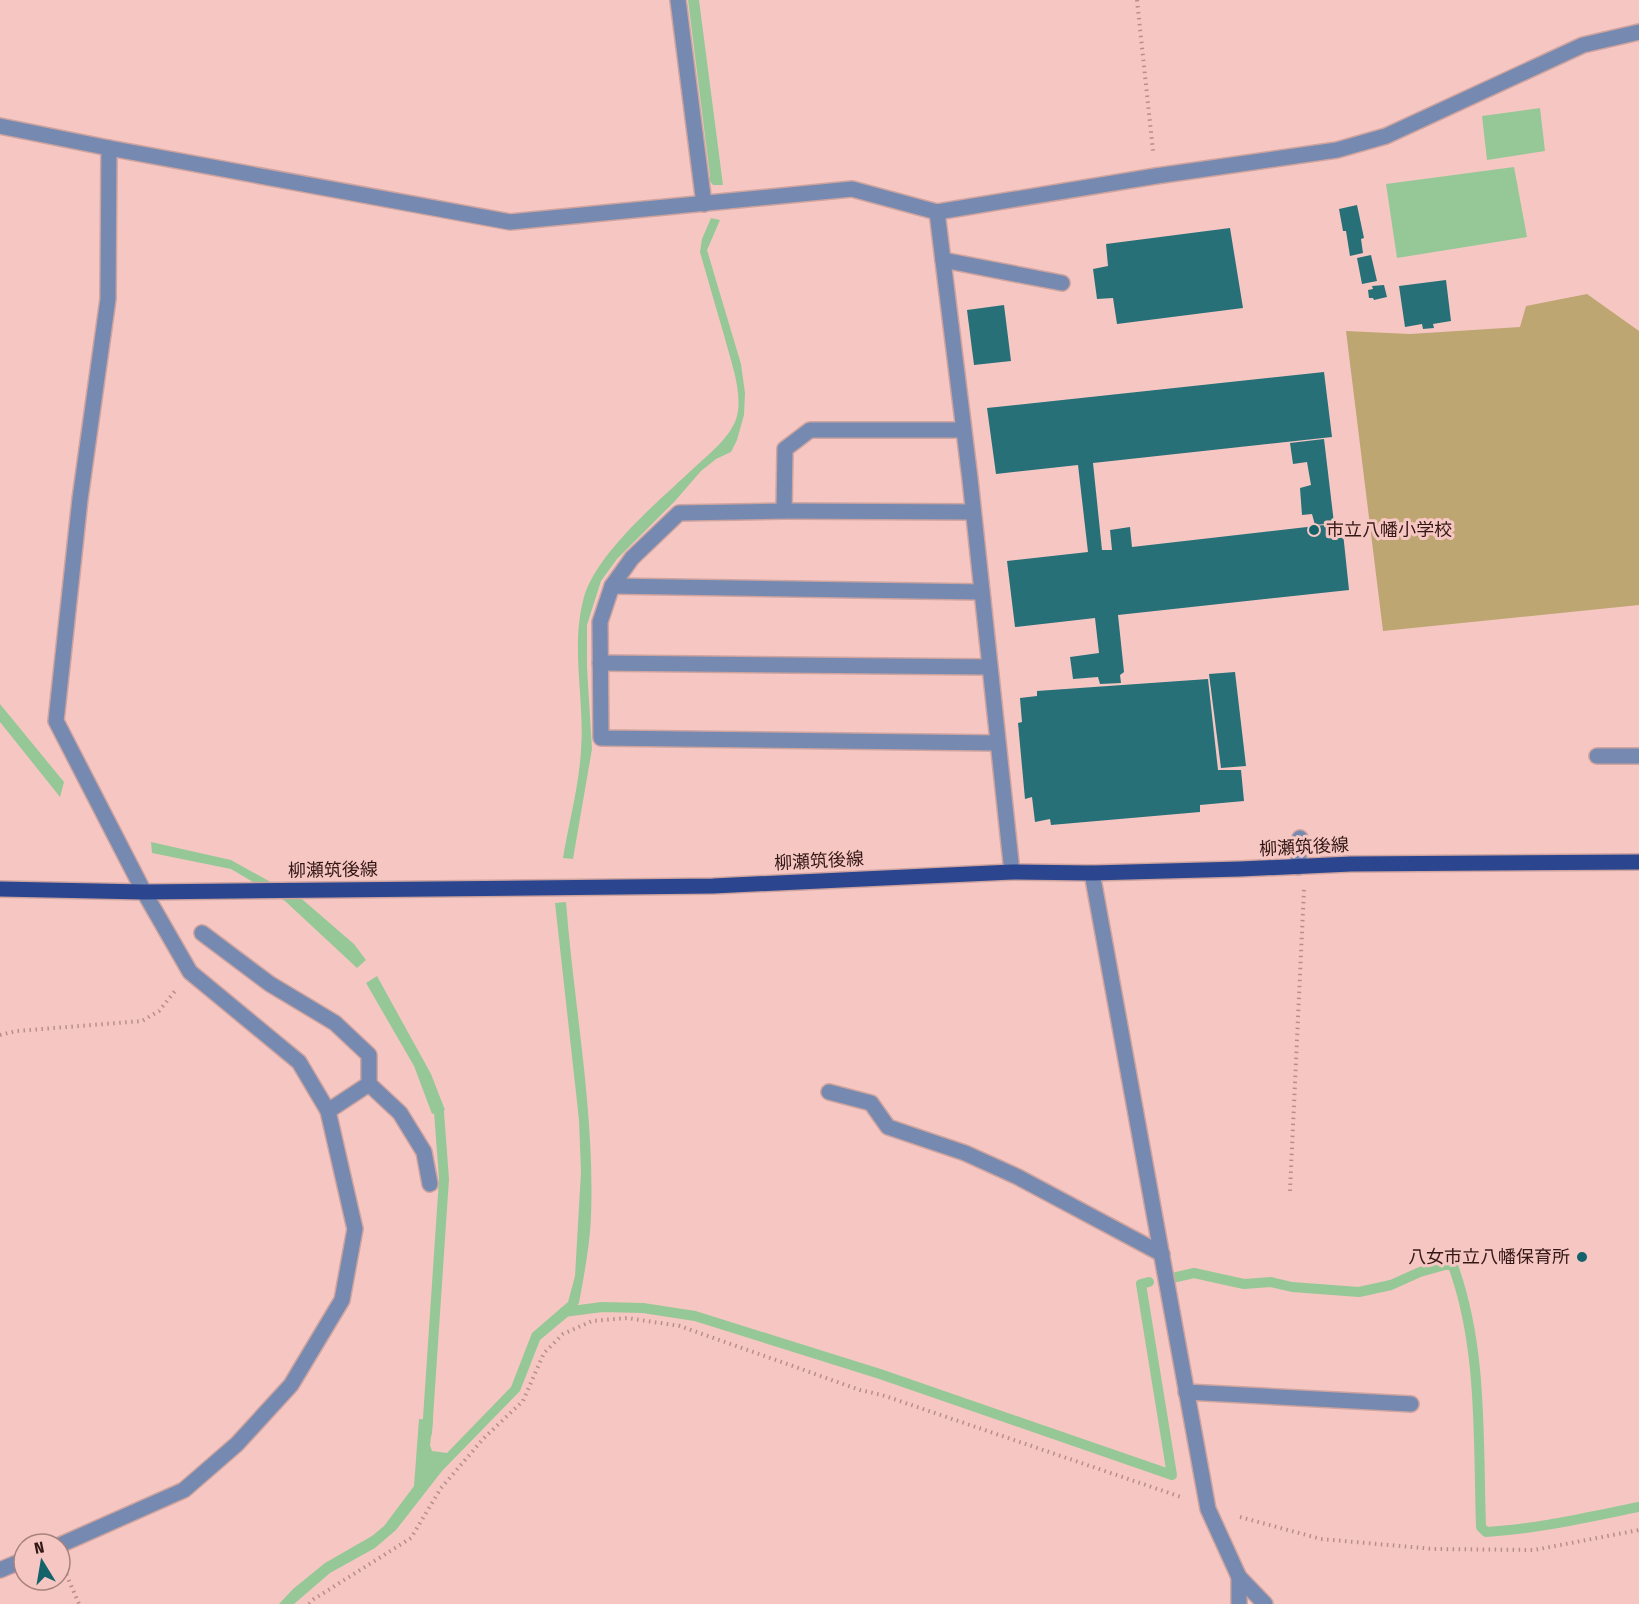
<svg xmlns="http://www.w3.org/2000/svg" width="1639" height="1604" viewBox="0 0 1639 1604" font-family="'Fira Sans Condensed','Noto Sans JP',sans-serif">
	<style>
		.green { fill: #bea672 }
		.water { fill: #96c897 }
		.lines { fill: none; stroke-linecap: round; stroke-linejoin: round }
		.stream { stroke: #96c897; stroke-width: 10 }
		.building { fill: #277078 }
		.minor-casing { stroke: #cfa49f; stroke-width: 18 }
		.major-casing { stroke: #cfa49f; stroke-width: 18 }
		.path { stroke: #b78e8a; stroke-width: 4; stroke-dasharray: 1.5 4.5; stroke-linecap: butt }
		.minor { stroke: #7689b1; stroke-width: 15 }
		.major { stroke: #2b468f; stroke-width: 15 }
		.poi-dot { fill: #14626a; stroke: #f6c7c2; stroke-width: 2 }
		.labels { text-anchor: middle; stroke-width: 6; stroke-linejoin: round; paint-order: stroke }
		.poi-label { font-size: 18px; fill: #331715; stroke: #f6c7c2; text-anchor: start }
		.street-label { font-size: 18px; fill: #331715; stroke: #f6c7c2 }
	</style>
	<rect width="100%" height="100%" fill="#f6c7c2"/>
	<!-- green -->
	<polygon class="green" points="1587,294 1639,331 1639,605 1383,631 1346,331 1410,334 1520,327 1526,306"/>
	<!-- water -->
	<g class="water">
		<polygon points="688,0 699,0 723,185 713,185 709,180 710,176"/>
		<polygon points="1540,108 1545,151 1487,160 1482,116"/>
		<polygon points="1514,167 1527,237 1397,258 1386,184"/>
		<path d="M711,218L720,220L707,250L741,364L745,393L744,415L737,440L731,452L716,459L701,471L675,501L617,559L601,581L587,625V667L592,749L573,859L563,858C569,822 579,786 581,750C585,700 570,647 584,597C597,552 661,499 695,467C711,452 735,434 738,411C741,386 730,359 724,335C716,308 708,280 700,252L702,239Z"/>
		<polygon points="0,704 64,782 60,797 0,722"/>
		<polygon points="151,842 231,860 303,900 354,944 366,960 357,968 285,901 231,869 152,853"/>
		<path d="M566,902C574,1007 595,1111 591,1217C590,1245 584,1275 579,1303L571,1314L540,1340L520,1391L442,1471L396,1530L375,1548L330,1573L294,1604H279L293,1589L325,1563L372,1536L384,1526L414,1486L419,1419L433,1420L430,1445L432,1451L447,1453L511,1387L532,1333L568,1302L575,1276L581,1172L579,1120L555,903Z"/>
		<polygon points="377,976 431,1074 445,1110 432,1114 414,1066 366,983"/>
	</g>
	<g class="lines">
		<!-- stream -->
		<g class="stream">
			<path d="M1172,1278L1194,1273L1244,1284L1271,1282L1292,1287L1359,1292L1391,1285L1420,1272L1452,1263C1483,1346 1478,1440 1481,1527L1486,1532C1538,1529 1588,1517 1639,1507"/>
			<polyline points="564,1312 602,1307 643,1308 695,1316 880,1374 1172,1475 1141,1284 1149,1282"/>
			<polyline points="427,1433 444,1179 439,1112 434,1100"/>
		</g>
	</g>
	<!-- building -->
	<g class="building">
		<polygon points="1357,205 1364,238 1361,239 1363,253 1350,256 1346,231 1343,231 1339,209"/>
		<polygon points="1230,228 1243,308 1117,324 1113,298 1097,299 1093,269 1108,266 1106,244"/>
		<polygon points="1371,255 1377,281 1362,284 1357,258"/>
		<polygon points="1446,280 1451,321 1433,324 1434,328 1423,329 1422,324 1405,327 1399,286"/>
		<polygon points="1384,285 1387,297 1374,300 1373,298 1369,298 1368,290 1373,289 1372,286"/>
		<polygon points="1004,305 1011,361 974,365 967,310"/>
		<polygon points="1324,372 1332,437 1093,463 1102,550 1112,550 1110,530 1130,527 1132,547 1342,523 1349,590 1118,615 1124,672 1120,675 1121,683 1100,684 1098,677 1073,679 1070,657 1099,653 1095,618 1015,627 1007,561 1088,552 1078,465 996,474 987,408"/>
		<polygon points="1324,439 1334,523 1315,525 1312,514 1302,515 1300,488 1311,485 1307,462 1293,464 1290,443"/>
		<polygon points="1235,672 1246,766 1221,768 1209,674"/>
		<polygon points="1208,679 1218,770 1241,770 1244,801 1200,805 1200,812 1051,825 1050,819 1035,822 1032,797 1025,799 1018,723 1022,722 1020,698 1037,696 1037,691"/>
	</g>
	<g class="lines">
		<!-- minor casing -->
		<g class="minor-casing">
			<g id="minor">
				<polyline points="678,0 704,204"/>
				<polyline points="0,126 109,148 510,222 852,189 937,212 1156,176 1337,150 1386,136 1583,45 1639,32"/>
				<polyline points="937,212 970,479 1012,872"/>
				<polyline points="943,260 1062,283"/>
				<polyline points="963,430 810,430 785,449 784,511 679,513 632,558 612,586 600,622 601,738 997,743"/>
				<polyline points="784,511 973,512"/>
				<polyline points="612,586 981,592"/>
				<polyline points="600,663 989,667"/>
				<polyline points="1597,756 1639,756"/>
				<polyline points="1298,867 1300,838"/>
				<polyline points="1092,873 1208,1509 1239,1577 1265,1604"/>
				<polyline points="202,933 270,984 335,1023 369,1055 369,1084 328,1111"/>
				<polyline points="369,1084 400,1113 424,1152 430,1184"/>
				<polyline points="829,1092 871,1103 888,1127 965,1153 1018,1177 1162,1254"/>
				<polyline points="1186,1392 1411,1404"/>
				<polyline points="60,1545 184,1490 237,1444 291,1385 342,1300 355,1229 328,1111 299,1062 190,972 144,892 56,721 80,499 108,299 109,148"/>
				<polyline points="0,1570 24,1560"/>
				<polyline points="1239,1577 1239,1604"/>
			</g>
		</g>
		<!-- major casing -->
		<g class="major-casing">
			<polyline id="major" points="0,889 144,892 713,886 1012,872 1092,873 1240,869 1351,864 1639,862"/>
		</g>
		<!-- path -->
		<g class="path">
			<polyline points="1137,0 1153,151"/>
			<polyline points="0,1035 17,1031 142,1021 159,1011 175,991"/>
			<polyline points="1290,1191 1304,889"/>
			<polyline points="1240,1517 1321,1539 1434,1549 1534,1550 1639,1530"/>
			<polyline points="64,1569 79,1604"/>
			<polyline points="309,1604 314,1599 411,1538 441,1488 484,1438 523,1401 544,1353 563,1334 592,1321 627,1318 680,1326 860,1390 882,1395 1181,1497"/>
		</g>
		<!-- minor -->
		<use href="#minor" class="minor"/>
		<!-- major -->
		<use href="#major" class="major"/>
	</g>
	<!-- markers -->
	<g class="poi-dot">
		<circle cx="1314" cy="530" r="6"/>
		<circle cx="1582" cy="1257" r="6"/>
	</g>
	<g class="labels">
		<!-- poi labels -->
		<g class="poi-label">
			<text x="1326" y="536">市立八幡小学校</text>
			<text x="1570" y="1263" text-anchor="end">八女市立八幡保育所</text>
		</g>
		<!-- street labels -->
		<g class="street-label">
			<text transform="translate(1304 847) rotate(-3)" y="6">柳瀬筑後線</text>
			<text transform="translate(819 861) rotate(-3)" y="6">柳瀬筑後線</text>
			<text transform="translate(333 870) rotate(-1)" y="6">柳瀬筑後線</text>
		</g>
	</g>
	<!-- north arrow -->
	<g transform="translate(42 1562) rotate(349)"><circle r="28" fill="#f6c7c2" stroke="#a8817d" stroke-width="1.5"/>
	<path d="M0-4.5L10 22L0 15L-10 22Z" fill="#14626a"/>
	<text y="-9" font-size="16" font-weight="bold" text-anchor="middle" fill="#331715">N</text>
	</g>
</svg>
